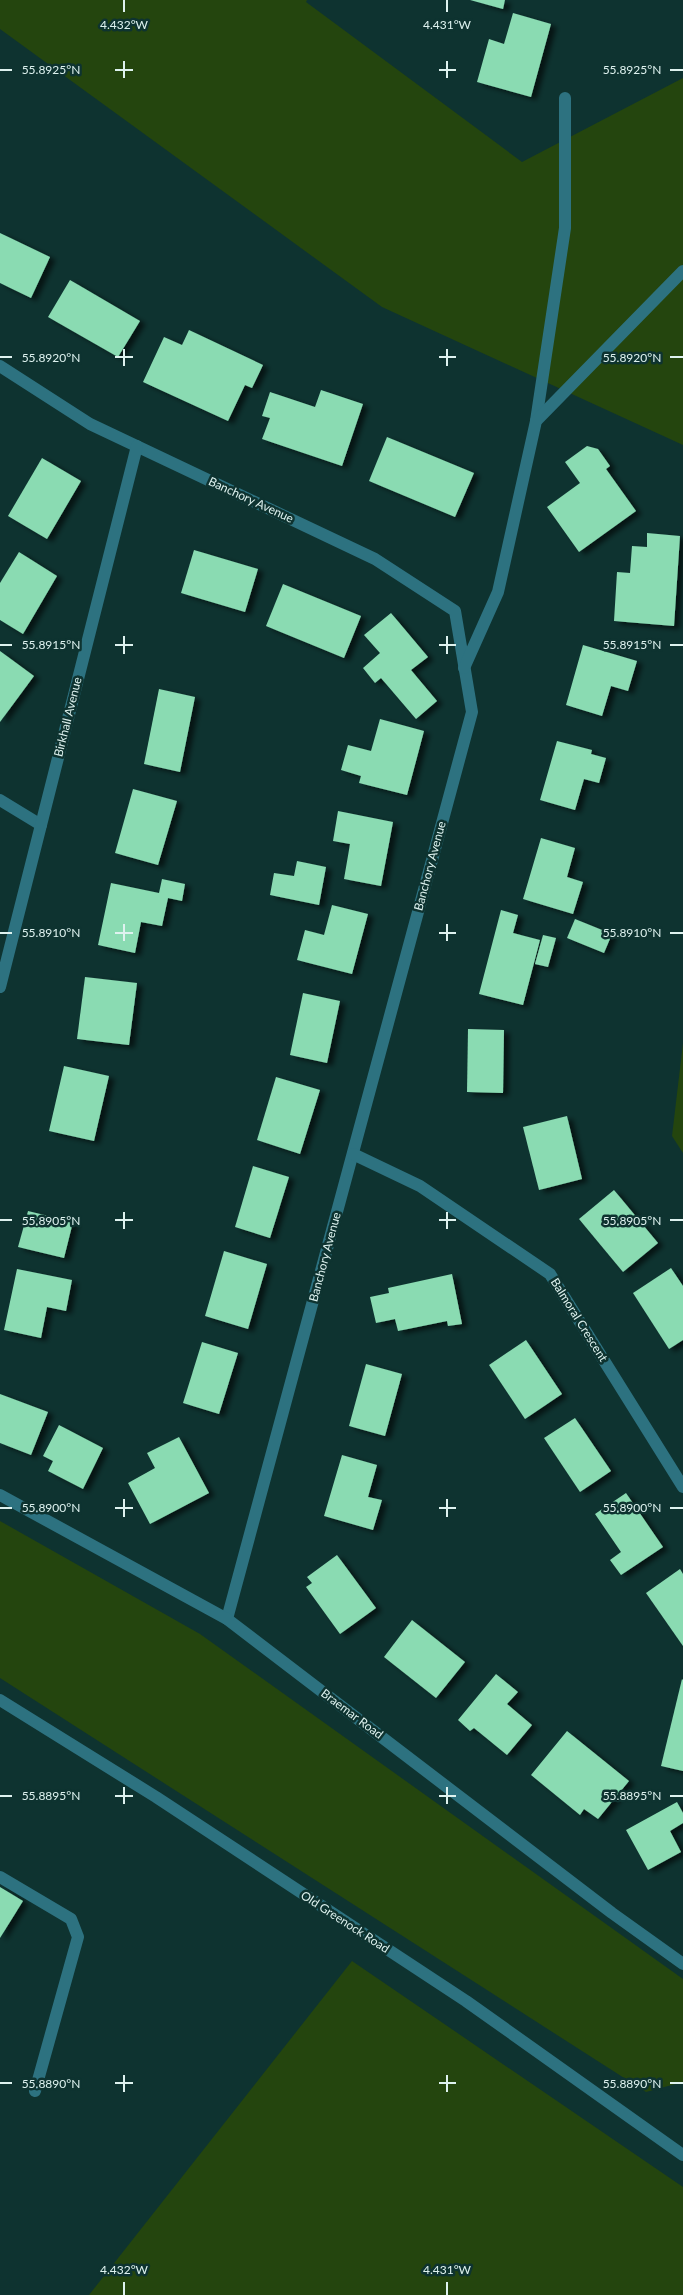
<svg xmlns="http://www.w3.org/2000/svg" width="683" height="2295" viewBox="0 0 683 2295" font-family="Lato,sans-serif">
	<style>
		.green { fill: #24450e }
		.building { fill: #8adbb2; filter: url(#shadow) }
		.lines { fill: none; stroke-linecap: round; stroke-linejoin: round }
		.minor { stroke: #2d7280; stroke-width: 12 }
		.ticks { fill: none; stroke: #def2ef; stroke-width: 2 }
		.labels { text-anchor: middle; stroke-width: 5; stroke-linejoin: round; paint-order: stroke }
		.street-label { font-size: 12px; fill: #def2ef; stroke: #0e3330 }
		.ticks-label { font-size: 12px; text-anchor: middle; fill: #def2ef; stroke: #0e3330; stroke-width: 5; stroke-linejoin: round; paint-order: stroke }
	</style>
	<defs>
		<filter id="shadow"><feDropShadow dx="5.5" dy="3" stdDeviation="2.5" flood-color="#0009"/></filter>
	</defs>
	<rect width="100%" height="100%" fill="#0e3330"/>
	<!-- green -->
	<g class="green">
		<polygon points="0,0 307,0 306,2 522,162 683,78 683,445 382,307 0,29"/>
		<polygon points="683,1043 683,1153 672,1136"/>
		<polygon points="0,1521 200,1634 683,1979 683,2082 646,2092 0,1678"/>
		<polygon points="352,1961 683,2187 683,2295 89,2295"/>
	</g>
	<!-- building -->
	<g class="building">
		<polygon points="470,0 505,0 503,9"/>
		<polygon points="513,13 551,24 531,97 477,82 489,39 504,44"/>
		<polygon points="0,233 50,257 31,298 0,283"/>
		<polygon points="70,280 140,321 118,357 48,317"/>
		<polygon points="189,330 263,365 252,388 245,385 228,421 143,382 164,337 182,345"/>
		<polygon points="321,390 363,404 342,466 262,439 270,418 262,416 270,392 315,407"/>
		<polygon points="387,437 474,473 455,517 369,481"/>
		<polygon points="587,446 598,449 610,466 606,469 636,511 579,552 547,507 580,483 565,462"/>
		<polygon points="42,458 81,481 47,539 8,516"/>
		<polygon points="647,533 680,536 674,626 614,621 617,572 630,573 632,546 647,547"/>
		<polygon points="194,550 258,569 245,612 181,593"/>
		<polygon points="19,552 57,576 23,634 0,620 0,583"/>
		<polygon points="283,584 361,616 344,658 266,626"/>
		<polygon points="391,613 428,657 411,670 437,701 416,719 381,678 375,683 363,668 380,653 364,635"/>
		<polygon points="583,645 637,661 628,691 611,686 602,716 566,705"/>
		<polygon points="0,651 34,676 0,722"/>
		<polygon points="159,689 195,697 180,772 144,764"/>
		<polygon points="380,719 424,731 407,795 359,783 361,776 341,770 348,745 371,751"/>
		<polygon points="557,741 592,750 591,754 606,758 599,783 584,779 575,810 540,800"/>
		<polygon points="133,789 177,801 158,865 115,853"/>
		<polygon points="338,811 393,822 381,886 344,879 350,844 333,841"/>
		<polygon points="541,838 575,848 567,877 583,882 573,914 523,899"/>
		<polygon points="297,861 326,867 319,905 270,895 274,873 294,876"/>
		<polygon points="162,879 185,884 182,901 168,898 162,926 141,922 135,953 98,945 111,883 159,893"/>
		<polygon points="332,905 368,914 352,974 297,960 305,930 324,935"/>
		<polygon points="501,910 518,915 513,933 540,940 523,1005 479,994"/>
		<polygon points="575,919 612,934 604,953 567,938"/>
		<polygon points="543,935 556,938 548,967 535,964"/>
		<polygon points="85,977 137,983 129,1045 77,1039"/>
		<polygon points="303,993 340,1001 327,1063 290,1055"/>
		<polygon points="468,1029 504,1030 503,1093 467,1092"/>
		<polygon points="64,1066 109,1076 94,1141 49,1131"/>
		<polygon points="276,1077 320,1090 300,1154 257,1140"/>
		<polygon points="567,1116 582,1179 539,1190 523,1127"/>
		<polygon points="253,1166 289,1177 270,1238 235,1227"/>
		<polygon points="614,1190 658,1243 623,1272 579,1219"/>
		<polygon points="28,1211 73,1222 64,1258 18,1247"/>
		<polygon points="224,1251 267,1264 248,1329 205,1316"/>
		<polygon points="671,1268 683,1286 683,1340 669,1349 633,1293"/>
		<polygon points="17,1269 72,1280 66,1311 47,1307 41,1338 4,1330"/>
		<polygon points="452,1274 462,1324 448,1326 447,1321 398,1331 395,1319 376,1323 370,1297 389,1293 388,1288"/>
		<polygon points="526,1340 562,1394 525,1419 489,1365"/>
		<polygon points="202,1342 238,1353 219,1414 183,1403"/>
		<polygon points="366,1364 402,1374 385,1436 349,1426"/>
		<polygon points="0,1394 48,1412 31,1455 0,1443"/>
		<polygon points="575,1418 611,1471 580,1492 544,1438"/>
		<polygon points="59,1425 103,1448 83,1489 48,1471 53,1461 43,1456"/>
		<polygon points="179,1437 209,1493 150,1524 128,1483 155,1468 147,1453"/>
		<polygon points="342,1455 377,1465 368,1497 382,1500 373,1530 324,1516"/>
		<polygon points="626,1493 663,1547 621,1575 610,1560 621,1552 595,1514"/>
		<polygon points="337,1555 376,1608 340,1634 306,1587 312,1583 307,1577"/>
		<polygon points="680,1569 683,1574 683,1646 646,1593"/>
		<polygon points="412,1620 465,1662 436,1698 384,1657"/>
		<polygon points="496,1674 518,1692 507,1704 532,1725 507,1755 474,1728 470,1731 458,1720"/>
		<polygon points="682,1679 683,1680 683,1771 661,1766"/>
		<polygon points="567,1731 629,1781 598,1819 584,1809 580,1815 531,1775"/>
		<polygon points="677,1802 683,1813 683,1823 670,1831 681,1852 648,1870 626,1830"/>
		<polygon points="0,1887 23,1901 0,1938"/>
	</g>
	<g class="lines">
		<!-- minor -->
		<g class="minor">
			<polyline points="0,366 90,424 375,559 455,611 472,712 227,1619"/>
			<polyline points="536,421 565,228 565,98"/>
			<polyline points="464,668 498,592 536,421 683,271"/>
			<polyline points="0,800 41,825"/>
			<polyline points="0,987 137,446"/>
			<polyline points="353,1154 420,1186 550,1274 683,1487"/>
			<polyline points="0,1495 227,1619 612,1913 683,1964"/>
			<polyline points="0,1700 156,1797 466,2001 683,2155"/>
			<polyline points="0,1877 71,1919 78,1937 35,2091"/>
		</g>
	</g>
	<!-- ticks -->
	<path class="ticks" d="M124,0V12M447,0V12M124,61V78M447,61V78M0,70H12M115,70H133M439,70H456M670,70H683M124,349V366M447,349V366M0,357H12M115,357H133M439,357H456M670,357H683M124,636V654M447,636V654M0,645H12M115,645H133M439,645H456M670,645H683M124,924V941M447,924V941M0,933H12M115,933H133M439,933H456M670,933H683M124,1212V1229M447,1212V1229M0,1220H12M115,1220H133M439,1220H456M670,1220H683M124,1499V1517M447,1499V1517M0,1508H12M115,1508H133M439,1508H456M670,1508H683M124,1787V1804M447,1787V1804M0,1796H12M115,1796H133M439,1796H456M670,1796H683M124,2075V2092M447,2075V2092M0,2083H12M115,2083H133M439,2083H456M670,2083H683M124,2282V2295M447,2282V2295"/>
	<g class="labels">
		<!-- street labels -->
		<g class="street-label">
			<text transform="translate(251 500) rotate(25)" y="4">Banchory Avenue</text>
			<text transform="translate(68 717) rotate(-76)" y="4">Birkhall Avenue</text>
			<text transform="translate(430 866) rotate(-75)" y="4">Banchory Avenue</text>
			<text transform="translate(325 1257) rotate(-75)" y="4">Banchory Avenue</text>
			<text transform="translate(579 1320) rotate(58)" y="4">Balmoral Crescent</text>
			<text transform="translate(352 1714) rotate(37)" y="4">Braemar Road</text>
			<text transform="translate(345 1922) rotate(33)" y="4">Old Greenock Road</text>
		</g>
	</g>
	<g class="ticks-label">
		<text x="124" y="29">4.432°W</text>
		<text x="447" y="29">4.431°W</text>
		<text x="51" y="74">55.8925°N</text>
		<text x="632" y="74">55.8925°N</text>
		<text x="51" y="362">55.8920°N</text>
		<text x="632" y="362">55.8920°N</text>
		<text x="51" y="649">55.8915°N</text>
		<text x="632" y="649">55.8915°N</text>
		<text x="51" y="937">55.8910°N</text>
		<text x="632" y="937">55.8910°N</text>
		<text x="51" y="1225">55.8905°N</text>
		<text x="632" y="1225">55.8905°N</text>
		<text x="51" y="1512">55.8900°N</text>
		<text x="632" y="1512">55.8900°N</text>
		<text x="51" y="1800">55.8895°N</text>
		<text x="632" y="1800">55.8895°N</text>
		<text x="51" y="2088">55.8890°N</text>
		<text x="632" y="2088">55.8890°N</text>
		<text x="124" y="2274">4.432°W</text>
		<text x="447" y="2274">4.431°W</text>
	</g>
</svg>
